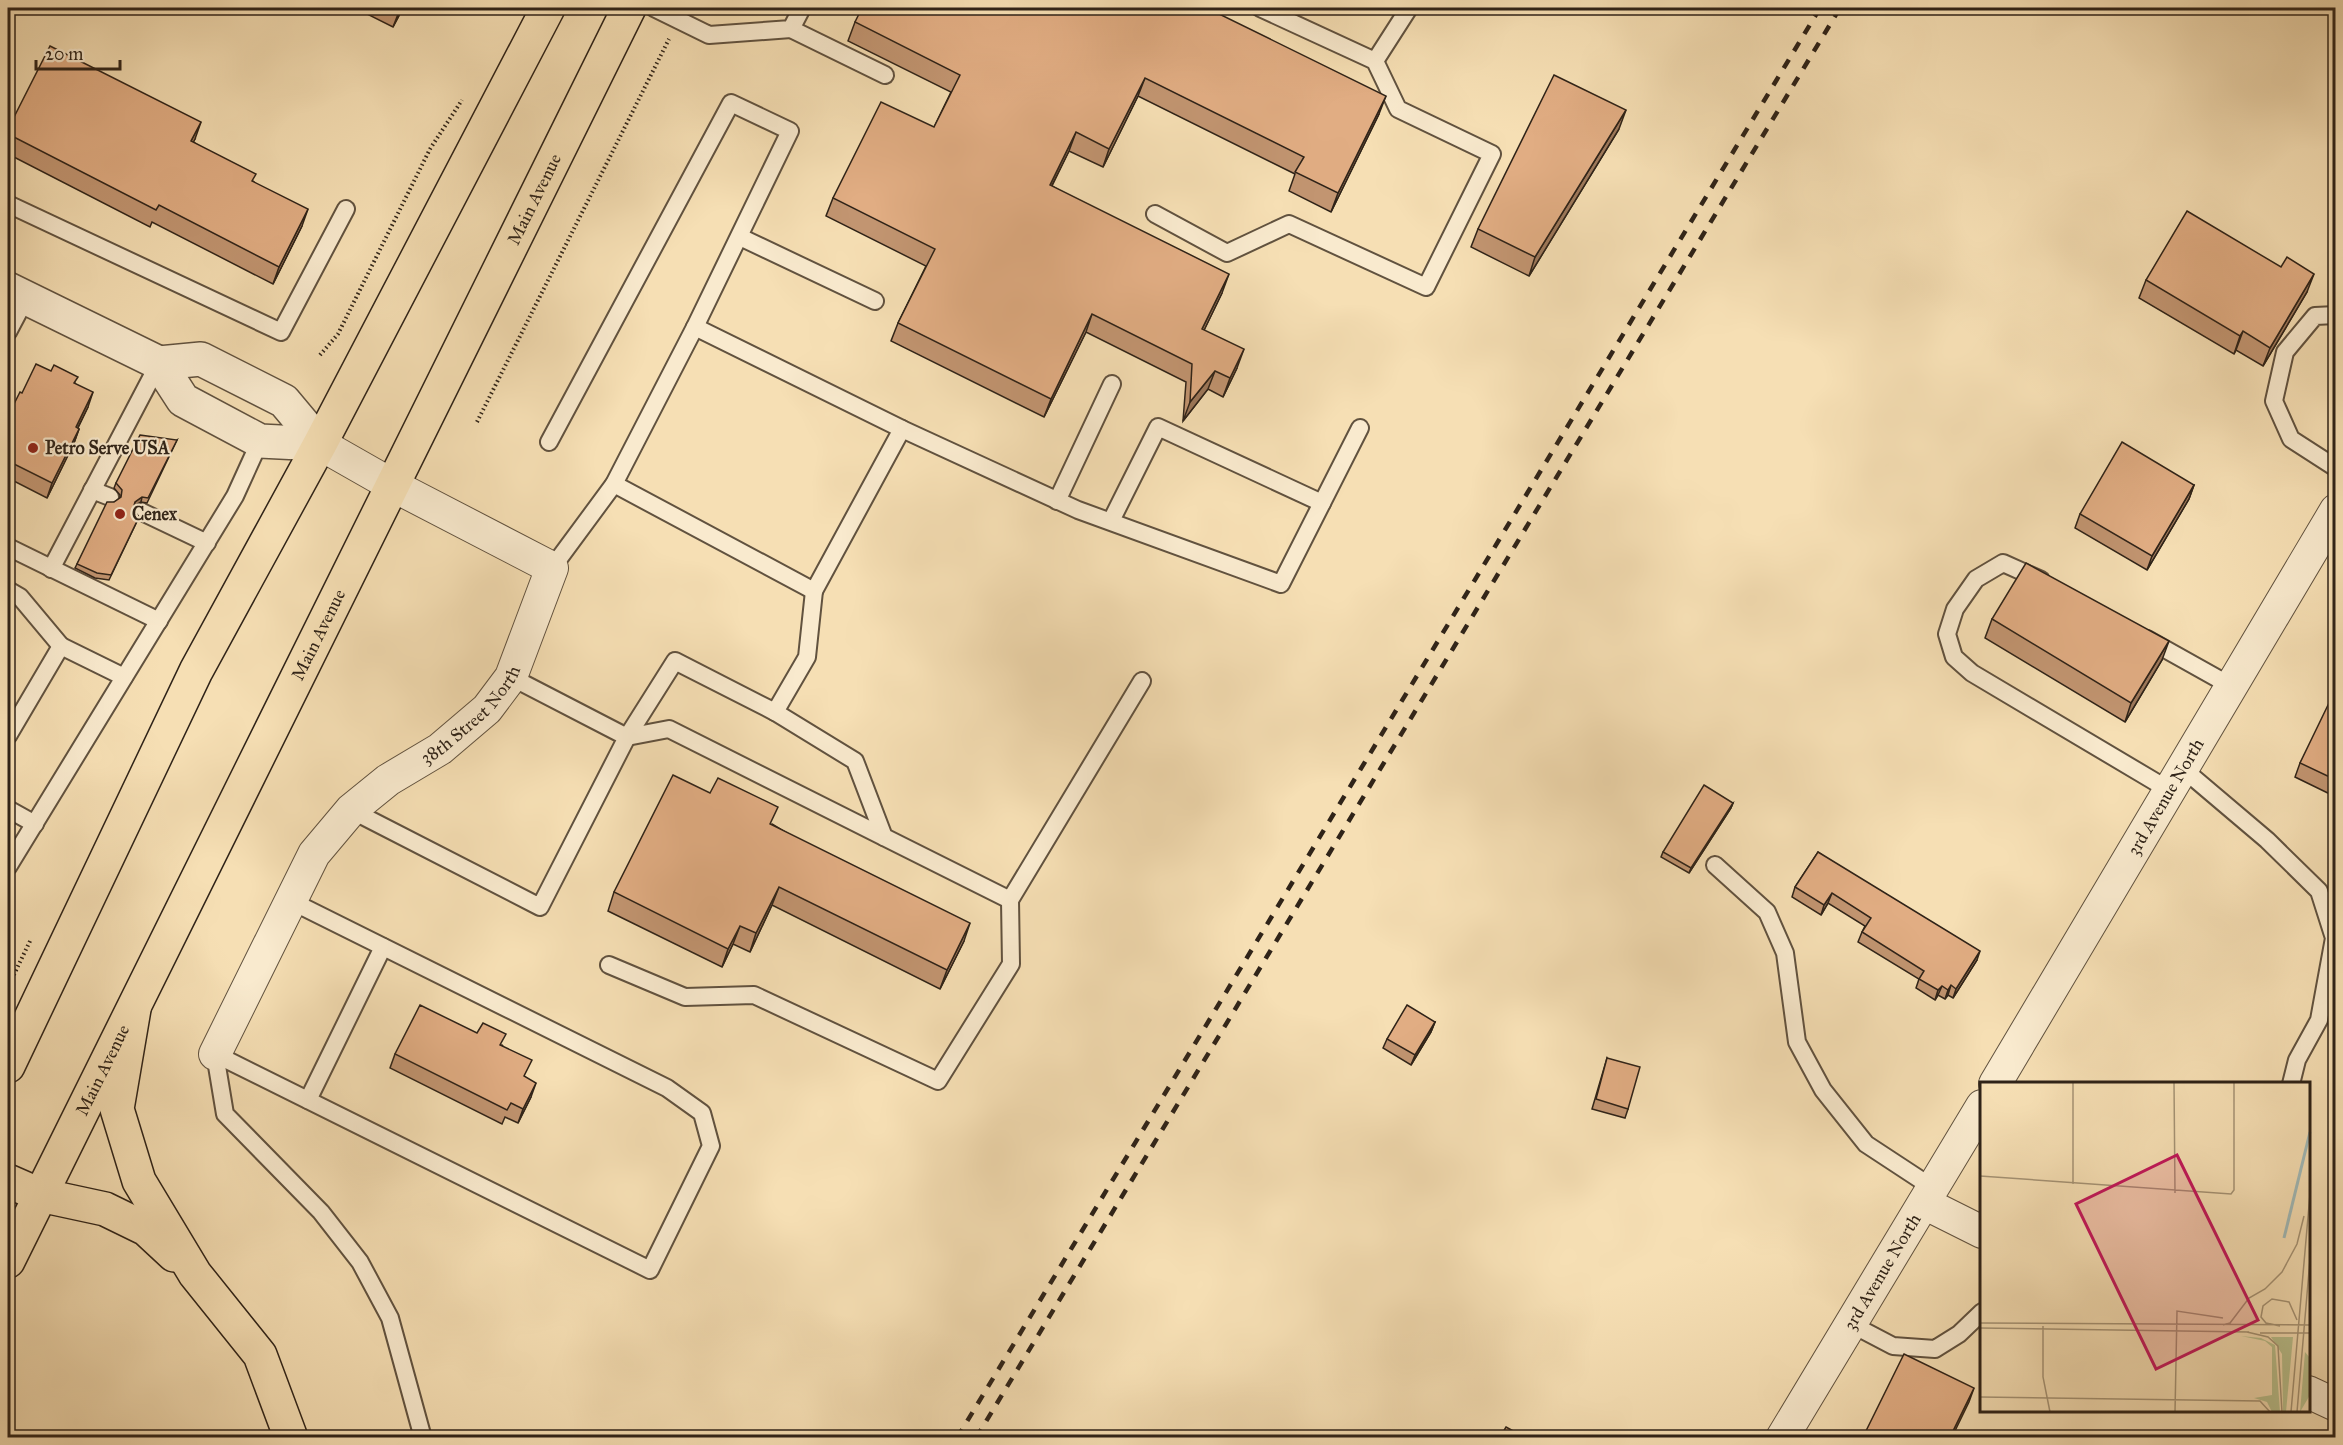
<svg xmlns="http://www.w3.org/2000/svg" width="2343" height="1445" viewBox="0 0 2343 1445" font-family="'IM FELL Great Primer',serif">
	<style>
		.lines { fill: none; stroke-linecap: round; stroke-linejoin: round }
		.service-casing { stroke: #61523f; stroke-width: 20 }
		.minor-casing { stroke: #61523f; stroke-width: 34 }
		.tertiary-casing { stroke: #61523f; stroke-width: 36 }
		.primary-casing { stroke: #2f2318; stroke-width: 36 }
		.motorway-casing { stroke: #2f2318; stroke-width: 36 }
		.path { stroke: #2f2318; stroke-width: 4; stroke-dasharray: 1.5 3; stroke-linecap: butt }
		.service { stroke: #f9eace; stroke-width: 16 }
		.minor { stroke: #f9eace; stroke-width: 32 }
		.tertiary { stroke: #f9eace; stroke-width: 33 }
		.primary { stroke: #f6dfb4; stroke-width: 33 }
		.motorway { stroke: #f6dfb4; stroke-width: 33 }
		.rail { stroke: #2f2318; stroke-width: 4.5; stroke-dasharray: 10 10; stroke-linecap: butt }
		.wall { fill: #c29571; stroke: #2f2318; stroke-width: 1.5 }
		.shaded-wall { fill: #9e795c; stroke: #2f2318; stroke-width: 1.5 }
		.building { fill: #e1ad83; stroke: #2f2318; stroke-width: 1.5 }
		.poi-dot { fill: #8f2418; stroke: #f9eace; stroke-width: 2 }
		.labels { text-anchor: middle; stroke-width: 4.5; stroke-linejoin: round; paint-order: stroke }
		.street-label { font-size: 18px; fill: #2f2318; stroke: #f9eace }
		.poi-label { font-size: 18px; font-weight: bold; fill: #2f2318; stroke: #f9eace; text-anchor: start }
		.inset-river { fill: none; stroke: #a1bab8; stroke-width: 3 }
		.inset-road { fill: none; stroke: #a69476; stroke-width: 1.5 }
		.view { fill: #c2185b; fill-opacity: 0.15; stroke: #c2185b; stroke-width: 3 }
		.inset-edge { fill: none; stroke: #2f2318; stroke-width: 3 }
	</style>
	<rect width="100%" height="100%" fill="#f6dfb4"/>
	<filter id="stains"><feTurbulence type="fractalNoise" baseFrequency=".00333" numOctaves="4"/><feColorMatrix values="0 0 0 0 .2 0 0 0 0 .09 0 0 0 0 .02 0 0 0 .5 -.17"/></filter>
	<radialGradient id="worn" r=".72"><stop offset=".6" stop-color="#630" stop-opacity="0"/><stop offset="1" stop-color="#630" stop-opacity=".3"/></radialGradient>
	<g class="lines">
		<!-- service casing -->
		<g class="service-casing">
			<g id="service">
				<polyline points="654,8 709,35 791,29 802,8"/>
				<polyline points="791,29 885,75"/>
				<polyline points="1375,61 1409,8"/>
				<polyline points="8,204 281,332 346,209"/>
				<polyline points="1155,214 1227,253 1289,224 1426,287 1492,154 1398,109 1375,61 1260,8"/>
				<polyline points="740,237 875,301"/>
				<polyline points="2336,315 2315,316 2285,352 2274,401 2291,439 2336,468"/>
				<polyline points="695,327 902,429 1078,510 1281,584 1360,428"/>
				<polyline points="8,332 26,298"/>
				<polyline points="549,442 731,103 790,131 695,327 614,484 552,568"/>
				<polyline points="614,484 814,591 902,429"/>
				<polyline points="92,490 110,497"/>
				<polyline points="1057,501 1112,384"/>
				<polyline points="142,512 207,543"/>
				<polyline points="1111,521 1158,427 1322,503"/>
				<polyline points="8,547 159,621"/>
				<polyline points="51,569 159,363"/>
				<polyline points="2041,580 2003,563 1976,579 1955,609 1947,634 1954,657 1972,673 2169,790"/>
				<polyline points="8,590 20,597 61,646"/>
				<polyline points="2147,639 2231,686"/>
				<polyline points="775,712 855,761 884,837 1010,900"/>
				<polyline points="8,736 61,646 124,677"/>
				<polyline points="627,737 675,661 775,712 807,657 814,591"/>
				<polyline points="627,737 669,729 884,837"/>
				<polyline points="2182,768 2267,840 2319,891 2334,938 2319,1020 2297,1060 2291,1084"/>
				<polyline points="8,809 35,824"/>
				<polyline points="351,810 540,907 627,737 511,677"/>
				<polyline points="1715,865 1767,912 1785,953 1797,1042 1823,1090 1866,1144 1933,1188"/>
				<polyline points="8,867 235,496 260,441"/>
				<polyline points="609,965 685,997 754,995 938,1081 1011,964 1010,900 1142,681"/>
				<polyline points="215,1054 650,1270 711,1146 702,1113 667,1088 291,901"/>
				<polyline points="215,1054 225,1114 321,1212 360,1262 390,1318 423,1438"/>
				<polyline points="308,1100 383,947"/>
				<polyline points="1851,1324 1893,1346 1935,1349 1959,1334 1982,1312"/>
			</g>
		</g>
		<!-- minor casing -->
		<g class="minor-casing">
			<g id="minor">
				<path id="s1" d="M215,1054L314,854L351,810L388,780L440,749L487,709L511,677L552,568L392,485L320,444"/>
				<path id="s2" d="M1995,1084L2336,510"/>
				<polyline points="1924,1203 1982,1232"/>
				<polyline points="2308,1392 2336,1405"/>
				<path id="s3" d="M1782,1438L1982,1106"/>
			</g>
		</g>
		<!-- tertiary casing -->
		<g class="tertiary-casing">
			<g id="tertiary">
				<polyline points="8,289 159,363 183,400 260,441 320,444"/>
				<polyline points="159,363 201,359 284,401 320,444"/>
			</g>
		</g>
		<!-- primary casing -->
		<g class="primary-casing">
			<g id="primary">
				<polyline points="8,1066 196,671 320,444 548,8"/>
				<polyline points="8,1181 40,1195"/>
				<path id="s4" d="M8,1261L629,8"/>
			</g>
		</g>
		<!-- motorway casing -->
		<g class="motorway-casing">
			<g id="motorway">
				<polyline points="134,1009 117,1109 139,1181 195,1274 260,1355 291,1438"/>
				<polyline points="40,1195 105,1209 146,1229 174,1255"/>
			</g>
		</g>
		<!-- path -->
		<g class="path">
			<polyline points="320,355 338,334 430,149 462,100"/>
			<polyline points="477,422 669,39"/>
			<polyline points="8,987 31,939"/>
		</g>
		<!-- service -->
		<use href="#service" class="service"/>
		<!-- minor -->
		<use href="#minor" class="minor"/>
		<!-- tertiary -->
		<use href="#tertiary" class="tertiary"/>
		<!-- primary -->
		<use href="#primary" class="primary"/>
		<!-- motorway -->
		<use href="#motorway" class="motorway"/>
		<!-- rail -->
		<g class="rail">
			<polyline points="957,1438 1820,8"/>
			<polyline points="976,1438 1840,8"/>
		</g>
	</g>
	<!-- wall -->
	<g class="wall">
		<polygon points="360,8 403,8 393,27 359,10"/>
		<polygon points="855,22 1379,114 1331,212 1289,191 1295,174 1138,96 1103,167 1069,151 1052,186 1222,293 1204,330 1237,368 1223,397 1208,389 1183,421 1186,382 1086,332 1044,417 891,341 898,323 926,266 826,216 833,198 934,127 951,92 848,41"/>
		<polygon points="8,129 195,139 193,142 253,181 302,226 273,284 152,222 150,227 8,154"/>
		<polygon points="1619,129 1529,276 1471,247 1478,229"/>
		<polygon points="2146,280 2307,292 2263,366 2236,350 2234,354 2139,298"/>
		<polygon points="75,383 88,407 78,428 79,429 74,443 47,498 8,478 8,416"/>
		<polygon points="177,440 147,503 141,502 134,506 133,509 139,517 109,580 95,578 75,568 77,564 114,502 120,498 120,495 114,488 116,483"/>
		<polygon points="2194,485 2189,499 2147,570 2075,528 2080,514"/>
		<polygon points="1992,619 2162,660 2125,722 1985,638"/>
		<polygon points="2336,707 2336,797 2295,777 2300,763"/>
		<polygon points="1733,803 1731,808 1689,873 1661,857 1663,852"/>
		<polygon points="772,824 964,941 940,989 772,905 750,952 733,944 722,967 608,911 614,892"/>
		<polygon points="1818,852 1977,960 1953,998 1948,995 1945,999 1938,995 1935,1000 1916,988 1919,979 1858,942 1862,932 1865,926 1828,903 1821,915 1792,897 1795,887"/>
		<polygon points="1435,1022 1431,1032 1411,1065 1383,1048 1387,1039"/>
		<polygon points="502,1045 525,1077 531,1097 518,1123 505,1117 502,1124 390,1068 395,1054"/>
		<polygon points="1607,1058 1628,1109 1625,1118 1592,1109"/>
	</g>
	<!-- shaded-wall -->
	<g class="shaded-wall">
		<polygon points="400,9 400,8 403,8 393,27"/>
		<polygon points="1145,78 1138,96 1103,167 1109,149"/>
		<polygon points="1386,96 1379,114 1331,212 1338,193"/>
		<polygon points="1626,110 1619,129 1529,276 1535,257"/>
		<polygon points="201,122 195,139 185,158 191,141"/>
		<polygon points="1076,132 1069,151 1043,203 1050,185"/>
		<polygon points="308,209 302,226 273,284 279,267"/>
		<polygon points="1229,274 1222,293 1196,347 1202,329"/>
		<polygon points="2314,274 2307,292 2263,366 2270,348"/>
		<polygon points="1092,314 1086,332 1044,417 1051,399"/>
		<polygon points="2243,331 2236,350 2234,354 2240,336"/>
		<polygon points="1244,349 1237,368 1223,397 1230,378"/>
		<polygon points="1215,371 1208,389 1183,421 1190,402"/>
		<polygon points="93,392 88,407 71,441 76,427"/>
		<polygon points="79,429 74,443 47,498 52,483"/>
		<polygon points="2194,485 2189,499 2147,570 2152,556"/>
		<polygon points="142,497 141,502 133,507 135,502"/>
		<polygon points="2169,641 2162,660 2125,722 2131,703"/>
		<polygon points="1733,803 1731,808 1689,873 1691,868"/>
		<polygon points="779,887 772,905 750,952 756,933"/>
		<polygon points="1832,893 1828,903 1821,915 1824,905"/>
		<polygon points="970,923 964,941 940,989 947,970"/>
		<polygon points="740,926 733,944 722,967 728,949"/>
		<polygon points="1980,951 1977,960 1953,998 1956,989"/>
		<polygon points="1951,985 1948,995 1945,999 1948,990"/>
		<polygon points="1942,986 1938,995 1935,1000 1938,990"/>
		<polygon points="1435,1022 1431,1032 1411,1065 1415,1055"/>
		<polygon points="536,1083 531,1097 518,1123 523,1109"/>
		<polygon points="1974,1388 1969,1402 1952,1437 1950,1437"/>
	</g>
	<!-- building -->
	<g class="building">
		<polygon points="862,8 1207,8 1386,96 1338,193 1295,172 1304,157 1145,78 1109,149 1076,132 1050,185 1229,274 1202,329 1244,349 1230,378 1215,371 1190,402 1192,364 1092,314 1051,399 898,323 935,249 833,198 881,102 934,127 960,75 855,22"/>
		<polygon points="50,46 201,122 191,141 256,174 252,181 308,209 279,267 159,205 156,210 8,134 8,129"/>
		<polygon points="1554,75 1626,110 1535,257 1478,229"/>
		<polygon points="2187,211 2281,267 2287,257 2314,274 2270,348 2243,331 2240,336 2146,280"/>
		<polygon points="36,364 51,371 54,365 78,377 74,383 93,392 76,427 79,429 52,483 8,461 8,416 20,392 22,393"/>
		<polygon points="140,435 177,440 148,498 142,497 135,502 133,509 139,517 111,575 97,573 77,564 107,502 114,502 121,497 122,490 116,483"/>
		<polygon points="2122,442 2194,485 2152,556 2080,514"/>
		<polygon points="2026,563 2169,641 2131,703 1992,619"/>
		<polygon points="8,610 13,613 8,624"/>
		<polygon points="2329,703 2336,707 2336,780 2300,763"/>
		<polygon points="673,775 710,793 718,778 778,807 770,824 970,923 947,970 779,887 756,933 740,926 728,949 614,892"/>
		<polygon points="1704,785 1733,803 1691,868 1663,852"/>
		<polygon points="1818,852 1980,951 1956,989 1951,985 1948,990 1942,986 1938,990 1919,979 1924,971 1862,932 1871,918 1832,893 1824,905 1795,887"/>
		<polygon points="420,1005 477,1033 483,1023 506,1034 500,1045 532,1060 524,1076 536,1083 523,1109 511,1103 507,1110 395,1054"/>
		<polygon points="1407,1005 1435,1022 1415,1055 1387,1039"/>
		<polygon points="1607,1058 1640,1067 1628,1109 1596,1099"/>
		<polygon points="1904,1354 1974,1388 1950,1437 1863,1437"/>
		<polygon points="1506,1427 1524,1437 1500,1437"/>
	</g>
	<!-- markers -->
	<g class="poi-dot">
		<circle cx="33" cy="448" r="6"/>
		<circle cx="120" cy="514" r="6"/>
	</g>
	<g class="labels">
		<!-- street labels -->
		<g class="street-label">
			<text dy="6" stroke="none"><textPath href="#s4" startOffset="1185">Main Avenue</textPath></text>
			<text dy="6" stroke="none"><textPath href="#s4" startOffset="699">Main Avenue</textPath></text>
			<text dy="6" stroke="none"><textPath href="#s1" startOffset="435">38th Street North</textPath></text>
			<text dy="6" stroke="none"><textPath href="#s2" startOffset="334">3rd Avenue North</textPath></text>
			<text dy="6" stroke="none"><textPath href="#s4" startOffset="213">Main Avenue</textPath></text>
			<text dy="6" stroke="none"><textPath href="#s3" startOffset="194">3rd Avenue North</textPath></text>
		</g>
		<!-- poi labels -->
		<g class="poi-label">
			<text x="45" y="454">Petro Serve USA</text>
			<text x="132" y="520">Cenex</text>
		</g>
	</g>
	<!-- overview -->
	<g transform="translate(1980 1082)">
		<rect width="330" height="330" fill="#f6dfb4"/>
		<path d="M261,254L281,256L295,263L300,330H292L287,320L274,316L292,313V265L285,259ZM291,255H313L306,330H303L302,272ZM325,270L330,276V313L320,330Z" fill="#bac28f"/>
		<path class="inset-river" d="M304,156L330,50"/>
		<path class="inset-road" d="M93,0V102M194,0L195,111M0,94L251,112L254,108V0M0,241L330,243M243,243L250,241L269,216L285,207L302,190L317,162L324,134M63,244V295L70,330M300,244L286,241L281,235L283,224L292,217L309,220L317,238M0,246L269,250M267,250L288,255L298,264L302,330M280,251H330M0,315L280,319L290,330M195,330L197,229L243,236M311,330L330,112M317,330L330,177"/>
		<path class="view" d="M197,73L278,238L176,287L96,122Z"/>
		<rect width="330" height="330" class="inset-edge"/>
	</g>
	<!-- margin -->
	<rect width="2343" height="1445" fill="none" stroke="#f6dfb4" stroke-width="30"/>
	<rect x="9" y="9" width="2325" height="1427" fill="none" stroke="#2f2318" stroke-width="3"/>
	<rect x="15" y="15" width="2313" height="1415" fill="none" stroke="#2f2318" stroke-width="1.5"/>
	<!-- scale -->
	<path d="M36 60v9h84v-9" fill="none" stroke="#2f2318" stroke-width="3"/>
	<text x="45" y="60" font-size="18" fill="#2f2318" stroke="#f9eace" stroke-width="4.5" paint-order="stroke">20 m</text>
	<rect width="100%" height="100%" filter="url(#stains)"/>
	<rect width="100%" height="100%" fill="url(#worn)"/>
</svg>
